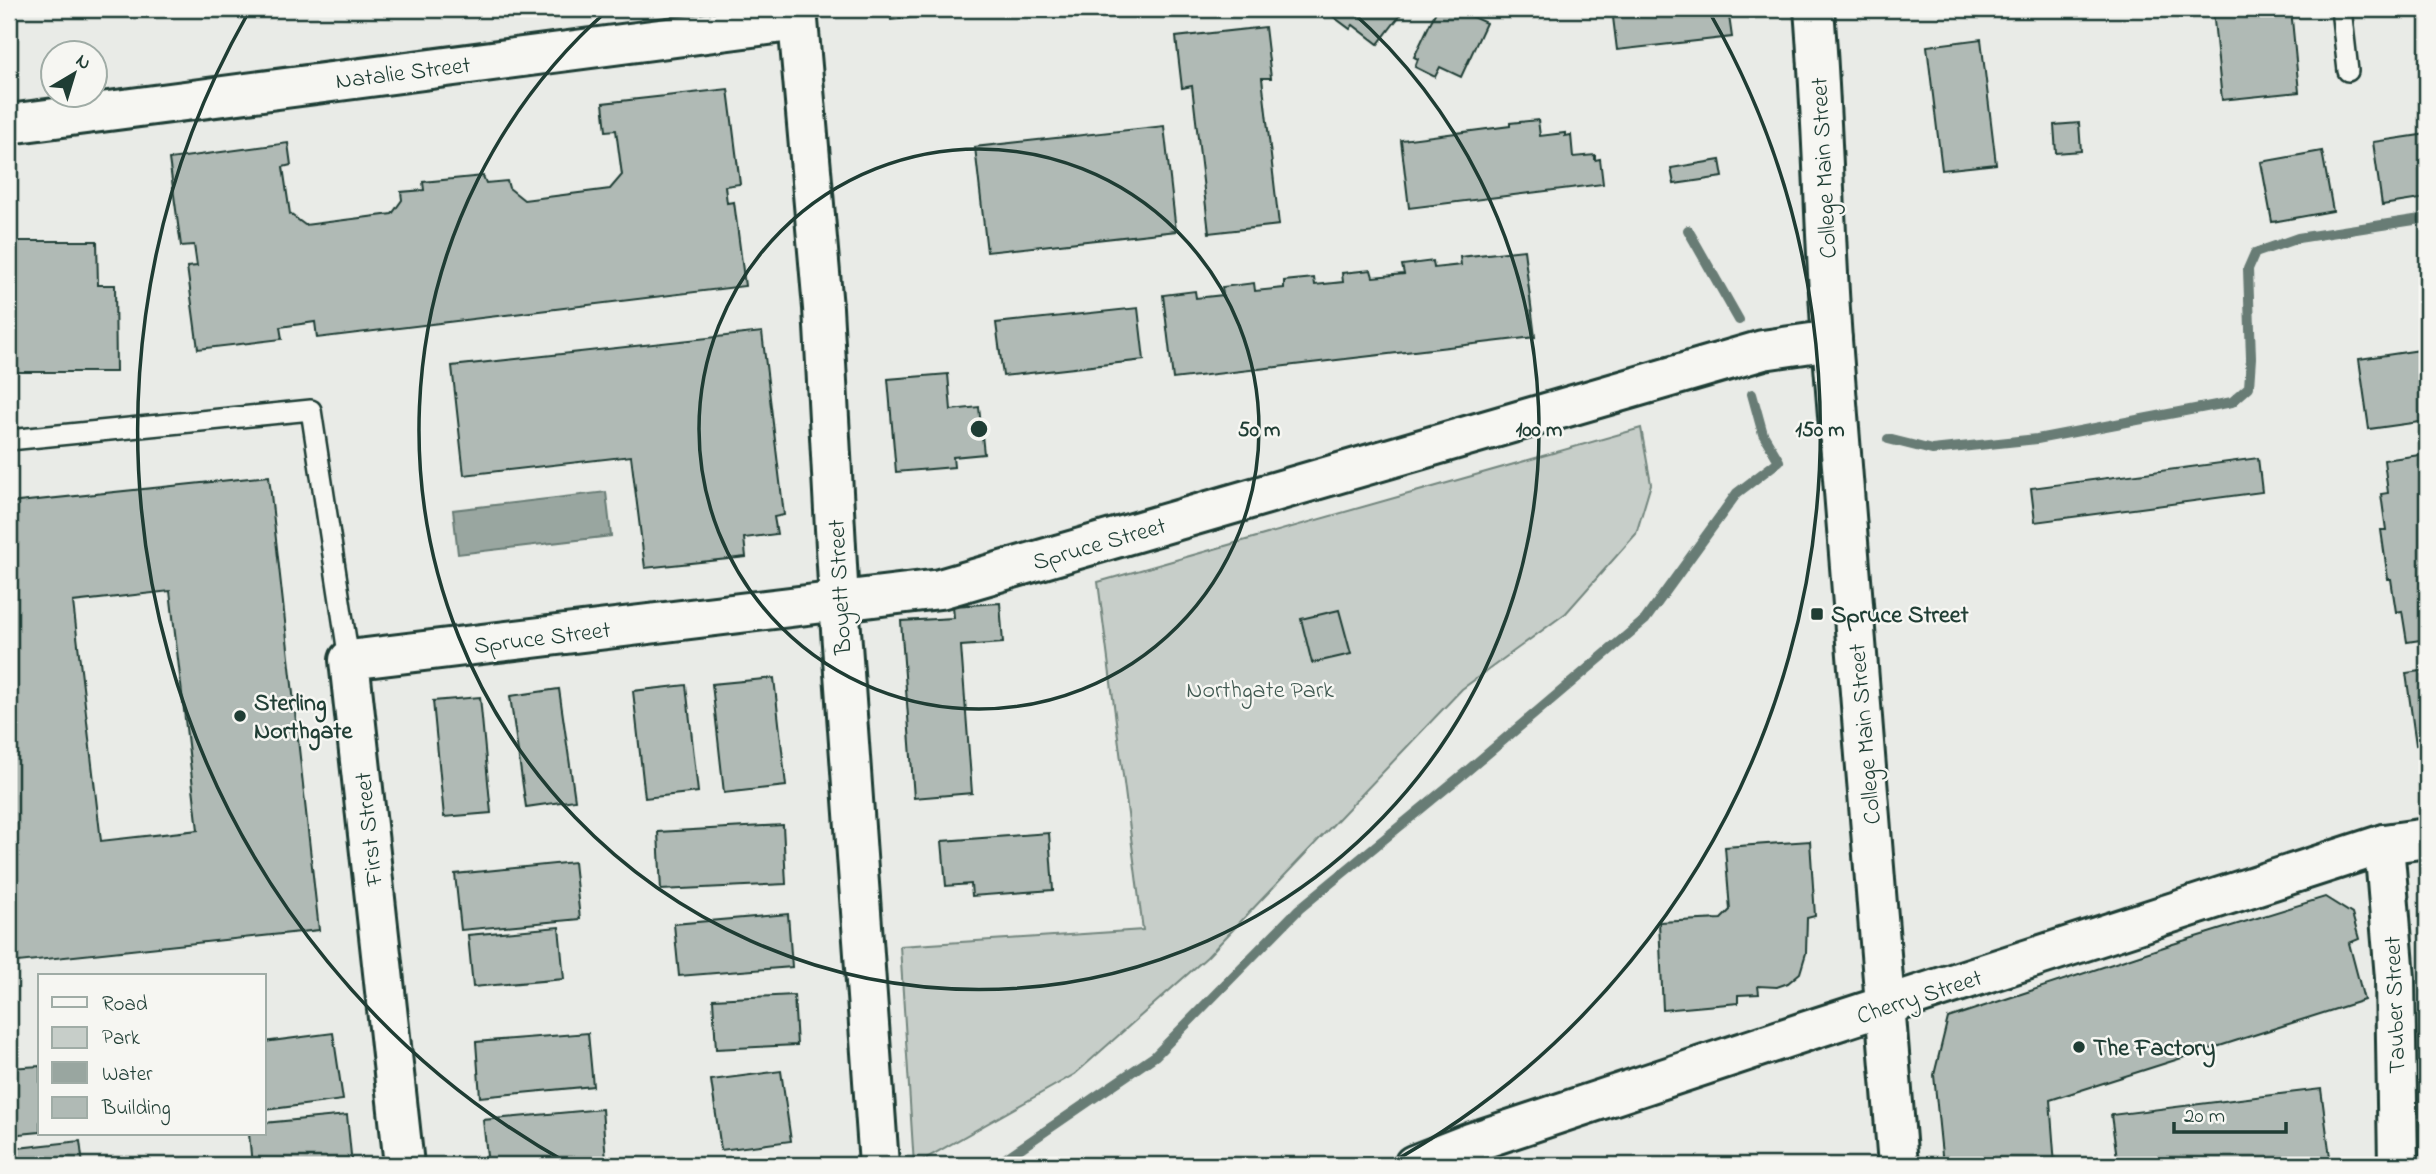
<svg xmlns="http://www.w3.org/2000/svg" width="2436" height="1174" viewBox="0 0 2436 1174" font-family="'Indie Flower',sans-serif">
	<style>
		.green { fill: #c7cec9; stroke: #73867e; stroke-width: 2 }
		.water { fill: #99a6a0; stroke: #687c75; stroke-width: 2 }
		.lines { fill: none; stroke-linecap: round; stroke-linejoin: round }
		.stream { stroke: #687c75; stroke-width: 10 }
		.building { fill: #b0bab5; stroke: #1f3d34; stroke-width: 2; fill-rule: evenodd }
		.lane-casing { stroke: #1f3d34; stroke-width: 24 }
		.street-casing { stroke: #1f3d34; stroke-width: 44 }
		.lane { stroke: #f6f6f2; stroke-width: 19 }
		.street { stroke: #f6f6f2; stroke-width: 38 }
		.ring { fill: none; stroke: #1f3d34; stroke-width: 3.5 }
		.poi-dot { fill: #1f3d34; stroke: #f6f6f2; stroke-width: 2.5 }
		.labels { text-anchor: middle; stroke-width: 5; stroke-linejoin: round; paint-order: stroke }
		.street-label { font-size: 24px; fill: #1f3d34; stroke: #f6f6f2 }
		.poi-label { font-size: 24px; font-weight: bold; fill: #1f3d34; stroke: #f6f6f2; text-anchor: start }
		.park-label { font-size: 24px; fill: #415a52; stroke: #f6f6f2 }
		.centre { fill: #1f3d34; stroke: #f6f6f2; stroke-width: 3.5 }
		.ring-label { font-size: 21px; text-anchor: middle; font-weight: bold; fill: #1f3d34; stroke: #f6f6f2; stroke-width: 5; stroke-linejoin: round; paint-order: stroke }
	</style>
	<rect width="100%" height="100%" fill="#e9ebe7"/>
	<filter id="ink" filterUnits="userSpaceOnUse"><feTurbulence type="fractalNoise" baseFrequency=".0143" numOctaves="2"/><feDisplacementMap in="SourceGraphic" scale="14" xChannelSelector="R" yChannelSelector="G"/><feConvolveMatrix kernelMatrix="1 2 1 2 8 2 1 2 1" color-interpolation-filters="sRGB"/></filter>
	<g filter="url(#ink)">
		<!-- green -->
		<polygon class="green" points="1641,428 1651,484 1636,534 1566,613 1462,689 1207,957 1075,1074 914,1165 900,946 1143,930 1098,582"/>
		<!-- water -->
		<polygon class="water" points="606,492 611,536 458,554 453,510"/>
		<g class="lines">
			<!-- stream -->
			<g class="stream">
				<polyline points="1688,230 1739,320"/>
				<polyline points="1888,439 1932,450 2037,439 2232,402 2249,387 2251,358 2248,269 2255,253 2298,238 2427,218"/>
				<polyline points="996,1165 1155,1056 1299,909 1467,771 1645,620 1737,493 1779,461 1763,434 1752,394"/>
			</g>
		</g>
		<!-- building -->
		<g class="building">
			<polygon points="58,9 121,9 121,13"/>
			<polygon points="889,9 948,9 948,14 891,20"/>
			<polygon points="961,9 1005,9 961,13"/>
			<polygon points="1323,9 1405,9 1378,44 1353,25 1350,29"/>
			<polygon points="1437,9 1455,9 1486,23 1461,77 1440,67 1435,77 1415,67 1418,59 1414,57"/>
			<polygon points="1612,9 1728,9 1732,37 1617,50"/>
			<polygon points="2229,9 2291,9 2299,92 2222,100 2213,10"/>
			<polygon points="1265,27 1271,78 1262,78 1279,225 1209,233 1192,86 1182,88 1176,37"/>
			<polygon points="1981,39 1996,164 1942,170 1927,46"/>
			<polygon points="728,89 740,184 725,186 727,203 734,202 745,286 317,338 315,322 280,327 282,339 198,349 187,267 197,266 194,245 181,246 169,159 288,143 291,165 283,167 290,214 305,225 392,214 402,200 401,192 424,190 423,182 483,176 486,183 507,181 509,188 524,200 610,189 622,175 616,130 606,131 603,103"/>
			<polygon points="1538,120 1540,136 1565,133 1565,136 1571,135 1573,157 1595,155 1595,160 1600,159 1603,184 1409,208 1401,140 1510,126 1510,123"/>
			<polygon points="2079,123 2081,151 2056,153 2054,125"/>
			<polygon points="1164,126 1176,231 987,252 975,147"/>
			<polygon points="2427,134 2427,198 2382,205 2373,142"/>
			<polygon points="2322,151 2333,211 2272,222 2261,162"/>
			<polygon points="1720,160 1723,177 1674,184 1671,168"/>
			<polygon points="12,241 97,241 98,285 115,285 116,372 13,372"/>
			<polygon points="1524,250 1535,337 1173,379 1163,295 1195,291 1196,298 1223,295 1222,287 1254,283 1255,291 1284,288 1284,281 1314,278 1315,285 1343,282 1342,273 1371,270 1373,277 1404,274 1402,265 1433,261 1434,268 1461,265 1460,257"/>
			<polygon points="1138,308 1144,360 1003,376 996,323"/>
			<polygon points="762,332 784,515 774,517 777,534 744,538 746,557 645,568 631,456 464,475 452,366"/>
			<polygon points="2427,349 2427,421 2369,429 2359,359"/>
			<polygon points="948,374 951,410 979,407 984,454 953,457 954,467 896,472 888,379"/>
			<polygon points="2427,454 2427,639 2407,642 2402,611 2396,612 2391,579 2388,579 2381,530 2386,530 2381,494 2388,493 2384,460"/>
			<polygon points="2258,458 2262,492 2035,522 2031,488"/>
			<path d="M269,476L319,930L9,963V503ZM170,591L198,830L101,841L73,602Z"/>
			<polygon points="1000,603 1003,643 961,646 972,793 914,798 901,621 954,618 953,606"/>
			<polygon points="1339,610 1351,654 1312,663 1301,619"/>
			<polygon points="2427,670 2427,743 2416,745 2406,673"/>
			<polygon points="774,678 786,786 724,793 712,684"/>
			<polygon points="686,685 698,792 645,798 633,691"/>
			<polygon points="559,689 575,800 526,807 510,696"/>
			<polygon points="480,697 491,813 444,817 433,701"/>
			<polygon points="783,825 786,884 661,890 658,832"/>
			<polygon points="1049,833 1053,890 972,896 971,884 946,886 942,841"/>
			<polygon points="1810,841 1815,916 1807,918 1806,953 1800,973 1788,983 1777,987 1758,986 1759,994 1738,995 1738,1003 1663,1010 1659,922 1721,919 1730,910 1725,847"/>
			<polygon points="574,862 580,919 461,930 455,874"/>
			<polygon points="2325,897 2352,914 2359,939 2349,943 2364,1000 2050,1100 2055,1165 1943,1165 1934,1075 1948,1018 2173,944"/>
			<polygon points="788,914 792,967 679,976 674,924"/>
			<polygon points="559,927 564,979 473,987 468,935"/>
			<polygon points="794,995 797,1045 716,1049 713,999"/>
			<polygon points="333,1033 343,1100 264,1110 264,1042"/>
			<polygon points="588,1033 593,1086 480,1097 476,1042"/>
			<polygon points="40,1066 40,1132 9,1135 9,1068"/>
			<polygon points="781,1071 791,1141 721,1150 711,1080"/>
			<polygon points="2321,1089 2331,1165 2118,1165 2111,1115"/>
			<polygon points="602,1109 606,1160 551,1165 488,1165 483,1120"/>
			<polygon points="347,1115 352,1165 252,1165 249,1134 264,1134 264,1123"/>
			<polygon points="80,1141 83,1165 9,1165 9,1149"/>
		</g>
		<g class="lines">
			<!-- lane casing -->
			<g class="lane-casing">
				<g id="lane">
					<polyline points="2341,9 2348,71"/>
					<polyline points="9,440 311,410 349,660"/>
				</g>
			</g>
			<!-- street casing -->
			<g class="street-casing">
				<g id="street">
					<polyline points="797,9 823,308 839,602 879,1165"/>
					<path d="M1814,9C1823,119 1824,230 1832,340C1852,615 1877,890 1898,1165"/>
					<polyline points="9,124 798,21"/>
					<polyline points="2384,844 2395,978 2398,1165"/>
					<polyline points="404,1165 349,660 940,589 1763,350 1832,340"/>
					<polyline points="1414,1165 1473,1142 1810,1030 2384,844 2427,838"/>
				</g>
			</g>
			<!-- lane -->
			<use href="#lane" class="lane"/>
			<!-- street -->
			<use href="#street" class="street"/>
		</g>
	</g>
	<!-- distance rings -->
	<g class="ring">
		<circle cx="979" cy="429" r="280"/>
		<path d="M1350 10A560 560 0 1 1 608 10"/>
		<path d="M571 1165A841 841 0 0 1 247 15M1711 15A841 841 0 0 1 1387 1165"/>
	</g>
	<!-- markers -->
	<g class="poi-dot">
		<rect x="1810" y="607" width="14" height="14" rx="3.5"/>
		<circle cx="240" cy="716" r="7"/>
		<circle cx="2079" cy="1047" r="7"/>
	</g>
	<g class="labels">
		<!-- street labels -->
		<g class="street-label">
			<text transform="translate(403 72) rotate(-7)" y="8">Natalie Street</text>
			<text transform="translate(1823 168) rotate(-93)" y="8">College Main Street</text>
			<text transform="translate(1099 543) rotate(-16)" y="8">Spruce Street</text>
			<text transform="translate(839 587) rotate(-93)" y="8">Boyett Street</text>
			<text transform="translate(542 637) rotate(-7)" y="8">Spruce Street</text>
			<text transform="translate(1864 734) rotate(-95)" y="8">College Main Street</text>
			<text transform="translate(368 829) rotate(-96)" y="8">First Street</text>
			<text transform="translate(1919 996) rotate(-18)" y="8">Cherry Street</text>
			<text transform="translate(2394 1005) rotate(-92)" y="8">Tauber Street</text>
		</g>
		<!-- poi labels -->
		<g class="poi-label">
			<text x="1831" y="622">Spruce Street</text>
			<text x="254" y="710">Sterling<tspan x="254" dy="28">Northgate</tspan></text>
			<text x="2093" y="1055">The Factory</text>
		</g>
		<!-- park labels -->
		<g class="park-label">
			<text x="1260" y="697">Northgate Park</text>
		</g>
	</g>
	<circle cx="979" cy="429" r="10" class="centre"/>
	<g class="ring-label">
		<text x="1259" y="436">50 m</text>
		<text x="1539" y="436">100 m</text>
		<text x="1820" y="436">150 m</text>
	</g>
	<!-- margin -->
	<rect width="2436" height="1174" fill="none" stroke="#f6f6f2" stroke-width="35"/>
	<rect x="18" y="18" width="2401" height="1139" fill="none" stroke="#1f3d34" stroke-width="2.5" filter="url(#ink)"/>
	<!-- legend -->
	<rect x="38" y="974" width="228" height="161" fill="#f6f6f2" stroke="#a0aca6" stroke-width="2"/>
	<rect x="52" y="997" width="35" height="10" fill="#f6f6f2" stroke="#a0aca6" stroke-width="2"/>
	<text x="102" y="1010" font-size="21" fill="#1f3d34">Road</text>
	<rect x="52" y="1027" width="35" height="21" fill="#c7cec9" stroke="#a0aca6" stroke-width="2"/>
	<text x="102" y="1044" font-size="21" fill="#1f3d34">Park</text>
	<rect x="52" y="1062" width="35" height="21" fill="#99a6a0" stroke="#a0aca6" stroke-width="2"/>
	<text x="102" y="1080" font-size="21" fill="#1f3d34">Water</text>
	<rect x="52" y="1097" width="35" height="21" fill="#b0bab5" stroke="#a0aca6" stroke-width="2"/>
	<text x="102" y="1114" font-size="21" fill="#1f3d34">Building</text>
	<!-- north arrow -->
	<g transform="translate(74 74) rotate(38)"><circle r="33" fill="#f6f6f2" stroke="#a0aca6" stroke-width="2"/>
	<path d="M0-5L12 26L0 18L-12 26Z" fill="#1f3d34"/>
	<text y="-10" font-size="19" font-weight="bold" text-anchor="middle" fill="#1f3d34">N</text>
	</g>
	<!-- scale -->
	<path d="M2174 1122v10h112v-10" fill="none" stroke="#1f3d34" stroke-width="3.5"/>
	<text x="2184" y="1122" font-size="21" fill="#1f3d34" stroke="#f6f6f2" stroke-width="5" paint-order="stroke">20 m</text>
</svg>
